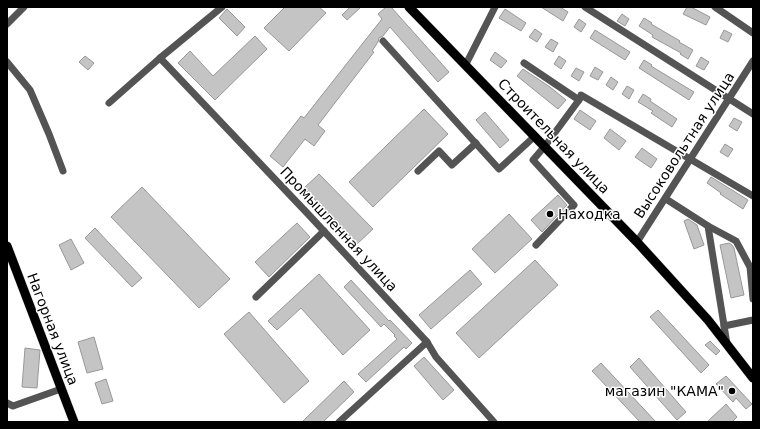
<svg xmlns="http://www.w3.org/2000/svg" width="760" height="429" viewBox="0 0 760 429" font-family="'DejaVu Sans',sans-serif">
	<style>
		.building { fill: #c4c4c4; stroke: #989898 }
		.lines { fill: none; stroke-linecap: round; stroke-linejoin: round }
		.major-casing { stroke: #dbdbdb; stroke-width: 10 }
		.minor { stroke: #545454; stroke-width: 7 }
		.major { stroke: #000; stroke-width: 9 }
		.poi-dot { fill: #000; stroke: #fff; stroke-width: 1.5 }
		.labels { text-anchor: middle; stroke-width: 3; stroke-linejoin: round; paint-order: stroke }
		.street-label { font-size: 14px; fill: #000; stroke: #fff }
		.poi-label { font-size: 14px; fill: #000; stroke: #fff; text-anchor: start }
	</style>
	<rect width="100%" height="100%" fill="#fff"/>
	<!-- building -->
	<g class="building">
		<polygon points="285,7 319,7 326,13 289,51 264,28"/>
		<polygon points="350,7 361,7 347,20 342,15"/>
		<polygon points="386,7 391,7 449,72 438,82 390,27 383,36 379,38 378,42 372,51 374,52 318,125 325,131 314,146 305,139 283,167 270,156 301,116 304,118 363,43 382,19 378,14"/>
		<polygon points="541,7 560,7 568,12 563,21"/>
		<polygon points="687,7 691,7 710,17 706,25 683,14"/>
		<polygon points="227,9 245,27 237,36 219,18"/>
		<polygon points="505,9 526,23 521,31 499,18"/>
		<polygon points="622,14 629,19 625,26 617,21"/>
		<polygon points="644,18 652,23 651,24 680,41 679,42 693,50 688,59 680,54 681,53 652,37 653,35 639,26"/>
		<polygon points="579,19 586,24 581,32 574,27"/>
		<polygon points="535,29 542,34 537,42 529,37"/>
		<polygon points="595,30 630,52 625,60 590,38"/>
		<polygon points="724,30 732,34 728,42 720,38"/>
		<polygon points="255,36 267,49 215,100 178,63 190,51 213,76"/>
		<polygon points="551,39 558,43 553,52 545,47"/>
		<polygon points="495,52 507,61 501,68 490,60"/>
		<polygon points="85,56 94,63 88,70 79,62"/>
		<polygon points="559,56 566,61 561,69 554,64"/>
		<polygon points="701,57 709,62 704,70 696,66"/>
		<polygon points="644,60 652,65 651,66 694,92 689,100 639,68"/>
		<polygon points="595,67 603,72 598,80 590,76"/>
		<polygon points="576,68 584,72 579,81 571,76"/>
		<polygon points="523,69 550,87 566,100 558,109 517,76"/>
		<polygon points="611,77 618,82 613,90 606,85"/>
		<polygon points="627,86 634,90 629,99 622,94"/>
		<polygon points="643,94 651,99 650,101 677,119 672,127 651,113 653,111 638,102"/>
		<polygon points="424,109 448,134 373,207 349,182"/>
		<polygon points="580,110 596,121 590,130 574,119"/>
		<polygon points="485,112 509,140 500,148 476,120"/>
		<polygon points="734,118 742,122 737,131 729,126"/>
		<polygon points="610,129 626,141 619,150 604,138"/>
		<polygon points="725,144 733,149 728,157 720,152"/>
		<polygon points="642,148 657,159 651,168 635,157"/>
		<polygon points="319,174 373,229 357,244 304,188"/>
		<polygon points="711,177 748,200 743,209 720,194 721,193 707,183"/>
		<polygon points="142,187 230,279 199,308 111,217"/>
		<polygon points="558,195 567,205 542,232 531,220"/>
		<polygon points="509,214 532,239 495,273 472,249"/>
		<polygon points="688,219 697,225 704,245 694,249 684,221"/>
		<polygon points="297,223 310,237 269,277 255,262"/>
		<polygon points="95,228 142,278 132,287 85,238"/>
		<polygon points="71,239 84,263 71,270 59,245"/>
		<polygon points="729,243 732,245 734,248 744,295 731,298 720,245"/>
		<polygon points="535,260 558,285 479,358 456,333"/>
		<polygon points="470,270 482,284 431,329 419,315"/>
		<polygon points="319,274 370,330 343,355 301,308 277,330 268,321"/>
		<polygon points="351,280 389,321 390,320 412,343 406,349 404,347 366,382 358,374 397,339 394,336 395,335 384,324 381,327 344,287"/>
		<polygon points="658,310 709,365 701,373 650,317"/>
		<polygon points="249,312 309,381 284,403 224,334"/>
		<polygon points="94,337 103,369 87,373 78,342"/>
		<polygon points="710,341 720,351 716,355 705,345"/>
		<polygon points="25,348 40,350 37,388 22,387"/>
		<polygon points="424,357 454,390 443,400 414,366"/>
		<polygon points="639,358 686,412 677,420 630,367"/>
		<polygon points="601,363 656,422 640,422 592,371"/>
		<polygon points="726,376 752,404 746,409 736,398 733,402 716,384"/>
		<polygon points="106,379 113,401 102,404 95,383"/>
		<polygon points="344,381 354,392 323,422 302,422"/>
		<polygon points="726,404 737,417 732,422 707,422"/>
	</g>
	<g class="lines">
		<!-- major casing -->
		<g class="major-casing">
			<g id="major">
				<polyline points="409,7 637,242 708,320 753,378"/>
				<polyline points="7,246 74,422"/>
			</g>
		</g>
		<!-- minor -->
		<g class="minor">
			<polyline points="585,7 753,114"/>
			<polyline points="715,7 753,33"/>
			<polyline points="7,24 24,7"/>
			<polyline points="383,41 499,169 535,136"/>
			<polyline points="160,58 308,214 427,342 436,357 494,422"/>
			<polyline points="7,62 30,90 49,134 63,171"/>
			<polyline points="524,63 579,100"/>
			<polyline points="466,64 495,7"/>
			<polyline points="109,103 160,58 222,7"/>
			<polyline points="418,171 439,151 452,165 476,143"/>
			<polyline points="666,199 708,226 727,344"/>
			<polyline points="708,226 736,241 750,267 753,299"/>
			<polyline points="637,242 753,61"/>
			<polyline points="536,245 574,205 533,160 545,146 579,100 581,95 753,196"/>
			<polyline points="256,297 324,231"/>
			<polyline points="724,326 753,320"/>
			<polyline points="7,403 13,406 61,389"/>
			<polyline points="339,422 427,342"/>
		</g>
		<!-- major -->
		<use href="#major" class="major"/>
	</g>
	<!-- markers -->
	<g class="poi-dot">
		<circle cx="550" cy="214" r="4"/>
		<circle cx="732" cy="391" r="4"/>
	</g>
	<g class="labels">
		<!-- street labels -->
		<g class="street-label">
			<text transform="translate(554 136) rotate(46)" y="5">Строительная улица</text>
			<text transform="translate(684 145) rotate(-57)" y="5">Высоковольтная улица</text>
			<text transform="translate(339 229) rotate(47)" y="5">Промышленная улица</text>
			<text transform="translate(53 329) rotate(69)" y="5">Нагорная улица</text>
		</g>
		<!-- poi labels -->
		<g class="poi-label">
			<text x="558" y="219">Находка</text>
			<text x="724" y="396" text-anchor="end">магазин "КАМА"</text>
		</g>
	</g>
	<!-- border -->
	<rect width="760" height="429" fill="none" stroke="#000000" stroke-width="16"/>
</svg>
